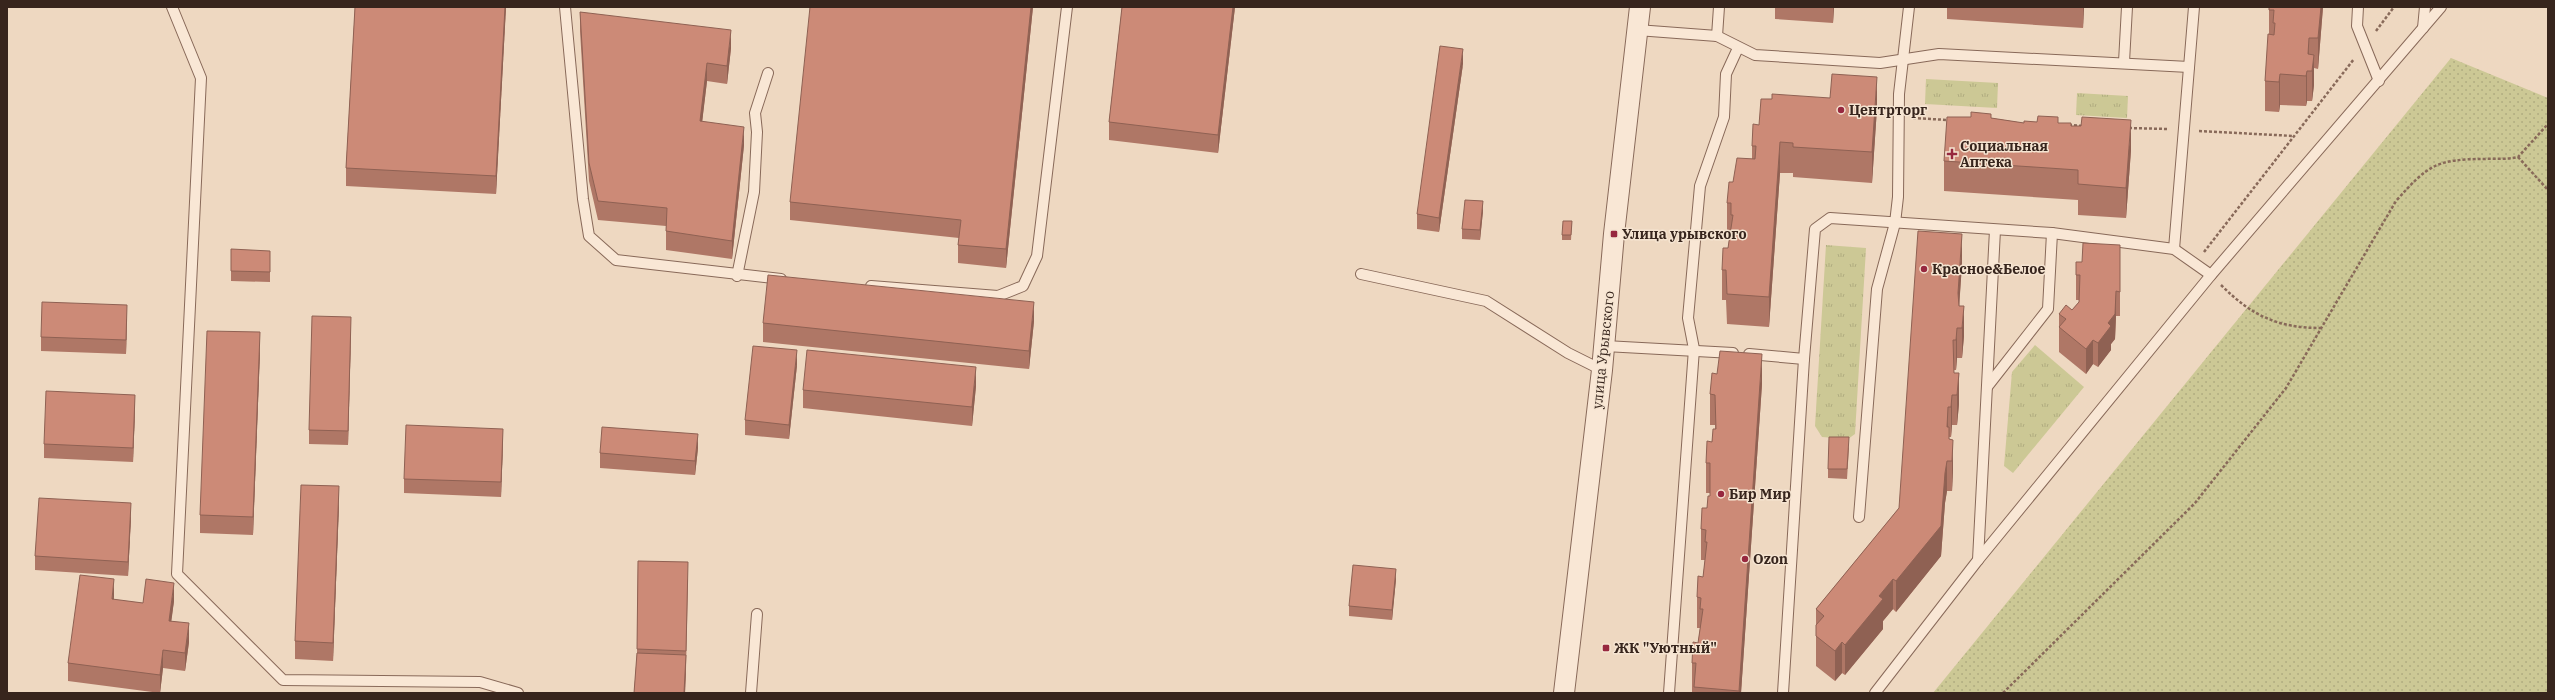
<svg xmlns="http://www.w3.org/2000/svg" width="2555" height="700" viewBox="0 0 2555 700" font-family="'IBM Plex Serif',serif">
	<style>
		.grass { fill: url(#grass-dots) }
		.park { fill: url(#park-tufts) }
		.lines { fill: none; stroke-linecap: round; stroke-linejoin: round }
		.service-casing { stroke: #886959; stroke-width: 12 }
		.minor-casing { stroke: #886959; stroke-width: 22 }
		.path { stroke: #886959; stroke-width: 2.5; stroke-dasharray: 3 2; stroke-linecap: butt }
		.service { stroke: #f9e7d5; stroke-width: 10 }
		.minor { stroke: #f9e7d5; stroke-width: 20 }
		.wall { fill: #af7766 }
		.shaded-wall { fill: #8f6153 }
		.building { fill: #cc8a77; stroke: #8f6153 }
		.poi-dot { fill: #97283f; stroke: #f5e4d1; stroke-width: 1.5 }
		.labels { text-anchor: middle; stroke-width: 3; stroke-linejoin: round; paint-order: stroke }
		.poi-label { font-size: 14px; font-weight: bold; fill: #37251d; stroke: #f5e4d1; text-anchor: start }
		.street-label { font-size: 14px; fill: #37251d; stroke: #f5e4d1 }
	</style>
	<defs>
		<pattern id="grass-dots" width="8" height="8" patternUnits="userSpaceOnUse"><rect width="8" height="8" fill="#ccc895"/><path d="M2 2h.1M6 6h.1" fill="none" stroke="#b0ac80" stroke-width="1.8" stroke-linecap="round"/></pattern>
		<pattern id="park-tufts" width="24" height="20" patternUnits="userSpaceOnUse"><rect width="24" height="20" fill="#ccc895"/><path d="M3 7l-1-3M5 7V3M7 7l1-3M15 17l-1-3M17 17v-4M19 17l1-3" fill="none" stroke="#b0ac80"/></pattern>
	</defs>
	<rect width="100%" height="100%" fill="#eed8c1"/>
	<!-- grass -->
	<polygon class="grass" points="2451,58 2548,98 2548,693 1933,693"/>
	<!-- park -->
	<g class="park">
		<polygon points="1926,79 1998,83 1997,108 1925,104"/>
		<polygon points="2077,93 2128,96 2127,118 2076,115"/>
		<polygon points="1826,245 1866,248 1855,434 1848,439 1822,437 1815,426"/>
		<polygon points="2035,345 2084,387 2013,473 2004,466 2012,372"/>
	</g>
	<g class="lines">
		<!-- service casing -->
		<g class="service-casing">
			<g id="service">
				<polyline points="172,7 201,78 177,574 283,680 480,682 518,693"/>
				<polyline points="565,7 583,199 589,236 616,260 781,279"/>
				<polyline points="2358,7 2357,26 2379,81"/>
				<polyline points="2423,28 2425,7"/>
				<polyline points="1637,30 1717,36 1755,55 1880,63 1939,54 2189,67"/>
				<polyline points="1717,36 1719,7"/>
				<polyline points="2124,62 2127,7"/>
				<polyline points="2174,249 2194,7"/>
				<polyline points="1361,274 1486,301 1568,353 1602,370"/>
				<polyline points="737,276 754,192 757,132 755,113 768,73"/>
				<polyline points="871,286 998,296 1023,286 1037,256 1067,7"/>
				<polyline points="1605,346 1733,353"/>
				<polyline points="1749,354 1804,359"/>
				<polyline points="1987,387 2048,309 2052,233"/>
				<polyline points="1859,517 1877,289 1895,223 1898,197 1899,94 1909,7"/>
				<polyline points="1978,560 1995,230"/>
				<polyline points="751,693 757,614"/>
				<polyline points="1669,693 1694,349 1688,318 1700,186 1724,117 1726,74 1738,48"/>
				<polyline points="1783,693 1804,359 1815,229 1830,218 2052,233 2174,249 2211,275"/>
				<polyline points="1875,693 1978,560 2211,275 2441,7"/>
			</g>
		</g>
		<!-- minor casing -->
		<g class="minor-casing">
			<polyline id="minor" points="1564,693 1602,370 1614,234 1640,7"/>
		</g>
		<!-- path -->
		<g class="path">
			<polyline points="2376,31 2394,7"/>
			<polyline points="1913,118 1948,120"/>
			<polyline points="2069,125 2084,126"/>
			<polyline points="2129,128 2168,129"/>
			<polyline points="2199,131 2294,136"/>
			<polyline points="2518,157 2548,190"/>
			<polyline points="2204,252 2354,59"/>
			<path d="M2221,285C2252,316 2278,328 2321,328"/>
			<path d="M2003,693L2195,503L2286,388L2396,201C2428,165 2436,159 2485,159C2496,158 2507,160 2518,157L2548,124"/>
		</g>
		<!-- service -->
		<use href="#service" class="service"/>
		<!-- minor -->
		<use href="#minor" class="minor"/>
	</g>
	<!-- wall -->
	<g class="wall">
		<polygon points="355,7 506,7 496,194 346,186 346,168"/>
		<polygon points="1033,7 1006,268 958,263 958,245 959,238 790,220 790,202"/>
		<polygon points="1122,7 1235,7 1218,153 1109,140 1109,122"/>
		<polygon points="1775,7 1834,7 1833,23 1775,19"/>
		<polygon points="1947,7 2084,7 2083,28 1947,19"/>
		<polygon points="2269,7 2323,7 2318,69 2314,68 2314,85 2312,101 2307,101 2306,106 2280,105 2279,112 2265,111 2265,81 2269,34"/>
		<polygon points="580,12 731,48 727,84 707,81 702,122 744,145 732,259 666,250 666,226 598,220 589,181 580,31"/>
		<polygon points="1463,64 1439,232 1417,229 1417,214"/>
		<polygon points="1877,108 1872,183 1793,177 1793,173 1780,173 1769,327 1727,324 1726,300 1722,300 1722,270 1728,248 1730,233 1727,233 1727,203 1733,182 1752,159 1752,146 1759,125"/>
		<polygon points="1991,118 2024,123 2058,123 2071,126 2131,150 2126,218 2078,215 2078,200 1944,191 1944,161"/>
		<polygon points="1483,211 1480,240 1462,239 1462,229"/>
		<polygon points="1572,221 1571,240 1562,240 1562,235"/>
		<polygon points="2120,245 2120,316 2116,316 2115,339 2111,344 2111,350 2098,367 2093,364 2086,374 2059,352 2059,314 2072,310 2079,302 2079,300 2076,300 2076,275 2082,262"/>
		<polygon points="231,249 270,260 270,282 231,281"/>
		<polygon points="1962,264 1959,306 1964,336 1962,358 1957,358 1956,370 1954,370 1954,373 1959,373 1959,404 1957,425 1952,425 1951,437 1949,437 1953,470 1952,491 1947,491 1945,503 1941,556 1896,612 1893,609 1883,621 1883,629 1845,675 1842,673 1835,681 1816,666 1816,609 1899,508"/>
		<polygon points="127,319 126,354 41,351 41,337"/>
		<polygon points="1034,321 1029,369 763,342 763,323"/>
		<polygon points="351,332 348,445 309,444 309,430"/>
		<polygon points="260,351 253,535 200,533 200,515"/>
		<polygon points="797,365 789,439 745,435 745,420"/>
		<polygon points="1762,384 1741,693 1692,693 1692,663 1698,643 1700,628 1697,628 1697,597 1703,577 1705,560 1701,560 1701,529 1710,496 1710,493 1706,493 1706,463 1715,429 1715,425 1710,425 1710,394"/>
		<polygon points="976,386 972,426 803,408 803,390"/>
		<polygon points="135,410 133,462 44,458 44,444"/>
		<polygon points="503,443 501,497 404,493 404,479"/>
		<polygon points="1849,447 1847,479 1828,478 1828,469"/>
		<polygon points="698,448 695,475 600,468 600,453"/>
		<polygon points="339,504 333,661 295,659 295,641"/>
		<polygon points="131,517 128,576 35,570 35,556"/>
		<polygon points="638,561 688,580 686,669 685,693 634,693 637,653"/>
		<polygon points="1396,579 1392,620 1349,616 1349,606"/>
		<polygon points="114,597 114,600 143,603 174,601 171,621 189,642 185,671 163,668 160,693 68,681 68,663"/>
	</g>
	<!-- shaded-wall -->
	<g class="shaded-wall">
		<polygon points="505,7 506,7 496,194 496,176"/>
		<polygon points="1031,7 1033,7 1006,268 1006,249"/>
		<polygon points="1233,7 1235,7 1218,153 1218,135"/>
		<polygon points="1833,7 1834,7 1833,23"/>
		<polygon points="2083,7 2084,7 2083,28"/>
		<polygon points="2321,7 2323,7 2318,69 2318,38"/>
		<polygon points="731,30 731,48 727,84 727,66"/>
		<polygon points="2309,38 2309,71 2308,54"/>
		<polygon points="1463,49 1463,64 1439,232 1439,218"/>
		<polygon points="2314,55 2314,85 2312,101 2312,71"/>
		<polygon points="707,63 707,81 700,140 700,121"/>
		<polygon points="2307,71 2307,101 2306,106 2306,76"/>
		<polygon points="2280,74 2280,105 2279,112 2279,82"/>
		<polygon points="1877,77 1877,108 1872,183 1872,152"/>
		<polygon points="2131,120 2131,150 2126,218 2126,188"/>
		<polygon points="744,127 744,145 732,259 732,241"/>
		<polygon points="1780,142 1780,173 1769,327 1769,297"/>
		<polygon points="1483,201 1483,211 1480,240 1480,230"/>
		<polygon points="1962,234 1962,264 1958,323 1958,293"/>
		<polygon points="2116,291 2116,316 2115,339 2111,344 2111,350 2098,367 2098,343 2108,323"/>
		<polygon points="1034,302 1034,321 1029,369 1029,351"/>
		<polygon points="127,305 127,319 126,354 126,340"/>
		<polygon points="1964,306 1964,336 1962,358 1962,328"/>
		<polygon points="351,317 351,332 348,445 348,431"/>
		<polygon points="1957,328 1957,358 1956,370 1956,340"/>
		<polygon points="260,332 260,351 253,535 253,517"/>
		<polygon points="2093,340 2093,364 2086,374 2086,349"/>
		<polygon points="797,350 797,365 789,439 789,425"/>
		<polygon points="1762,354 1762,384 1741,693 1739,693"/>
		<polygon points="976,367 976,386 972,426 972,407"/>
		<polygon points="1959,373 1959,404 1957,425 1957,395"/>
		<polygon points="135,395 135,410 133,462 133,448"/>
		<polygon points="1952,395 1952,425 1951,437 1951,407"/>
		<polygon points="1948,407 1948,437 1947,427"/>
		<polygon points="503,429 503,443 501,497 501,482"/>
		<polygon points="698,434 698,448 695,475 695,461"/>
		<polygon points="1953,440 1953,470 1952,491 1952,461"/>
		<polygon points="1947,461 1947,491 1945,503 1941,556 1896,612 1896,581 1945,473"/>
		<polygon points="339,486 339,504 333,661 333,643"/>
		<polygon points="131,503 131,517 128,576 128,562"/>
		<polygon points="1396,569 1396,579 1392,620 1392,610"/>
		<polygon points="114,579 114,597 112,617 112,599"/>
		<polygon points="1893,579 1893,609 1883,621 1883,629 1845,675 1845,645 1879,596"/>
		<polygon points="174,583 174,601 169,639 169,621"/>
		<polygon points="189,623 189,642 185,671 185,653"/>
		<polygon points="1842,642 1842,673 1835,681 1835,651"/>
		<polygon points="163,650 163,668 160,693 160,675"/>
		<polygon points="686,655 686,669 685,693 684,693"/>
	</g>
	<!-- building -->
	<g class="building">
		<polygon points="355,7 505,7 496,176 346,168"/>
		<polygon points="810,7 1031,7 1006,249 958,245 961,220 790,202"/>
		<polygon points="1122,7 1233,7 1218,135 1109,122"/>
		<polygon points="2269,7 2321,7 2318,38 2309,38 2308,54 2314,55 2312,71 2307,71 2306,76 2280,74 2279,82 2265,81 2268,34 2274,35 2275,23 2273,23 2274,10 2269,10"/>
		<polygon points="580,12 731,30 727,66 707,63 700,121 744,127 732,241 666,231 667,208 598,201 589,163"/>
		<polygon points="1440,46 1463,49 1439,218 1417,214"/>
		<polygon points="1832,74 1877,77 1872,152 1793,147 1793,143 1780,142 1769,297 1727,294 1726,270 1722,270 1723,248 1728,248 1733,215 1731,215 1731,203 1727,203 1729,182 1733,182 1737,158 1755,159 1756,146 1752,146 1753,124 1759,125 1761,99 1772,99 1772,94 1830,98"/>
		<polygon points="1971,112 1991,114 1991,118 2024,123 2024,121 2037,122 2038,116 2058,117 2058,123 2071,123 2071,126 2081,126 2082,117 2131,120 2126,188 2078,184 2078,170 1944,161 1947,117 1971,117"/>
		<polygon points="1465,200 1483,201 1480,230 1462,229"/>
		<polygon points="1563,221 1572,221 1571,235 1562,235"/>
		<polygon points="1918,231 1962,234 1958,293 1959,306 1964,306 1962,328 1957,328 1956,340 1953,340 1954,373 1959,373 1957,395 1952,395 1951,407 1948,407 1947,427 1949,427 1949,439 1953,440 1952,461 1947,461 1945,473 1941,526 1896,581 1893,579 1879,596 1883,599 1845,645 1842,642 1835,651 1816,636 1816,625 1824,616 1816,609 1899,508"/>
		<polygon points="2083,243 2120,245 2120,292 2116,291 2115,314 2108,323 2111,326 2098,343 2093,340 2086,349 2059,327 2066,319 2059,314 2066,305 2072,310 2079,302 2080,275 2076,275 2076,262 2082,262"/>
		<polygon points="231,249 270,251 270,272 231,271"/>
		<polygon points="768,275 1034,302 1029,351 763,323"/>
		<polygon points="42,302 127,305 126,340 41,337"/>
		<polygon points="312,316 351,317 348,431 309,430"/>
		<polygon points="207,331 260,332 253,517 200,515"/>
		<polygon points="753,346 797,350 789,425 745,420"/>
		<polygon points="807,350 976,367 972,407 803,390"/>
		<polygon points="1720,351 1762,354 1739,691 1694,687 1696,663 1692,663 1693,642 1698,643 1703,609 1700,609 1701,598 1697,597 1698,576 1703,577 1707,542 1705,542 1706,530 1701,529 1702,508 1707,508 1708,496 1710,496 1710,463 1706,463 1707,441 1712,442 1713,429 1716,429 1715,395 1710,394 1712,373 1717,374"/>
		<polygon points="46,391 135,395 133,448 44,444"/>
		<polygon points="406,425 503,429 501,482 404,479"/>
		<polygon points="602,427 698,434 695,461 600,453"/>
		<polygon points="1829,437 1849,437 1847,469 1828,469"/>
		<polygon points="301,485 339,486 333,643 295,641"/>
		<polygon points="39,498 131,503 128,562 35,556"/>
		<polygon points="638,561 688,562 686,651 637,649"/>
		<polygon points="1353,565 1396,569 1392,610 1349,606"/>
		<polygon points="80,575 114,579 112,599 143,603 146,579 174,583 169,621 189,623 185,653 163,650 160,675 68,663"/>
		<polygon points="637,653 686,655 684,693 634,693"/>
	</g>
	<!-- markers -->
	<g class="poi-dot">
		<circle cx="1841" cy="110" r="4"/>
		<path d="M1950 148h4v4h4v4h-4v4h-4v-4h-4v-4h4z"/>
		<rect x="1610" y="230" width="8" height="8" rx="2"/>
		<circle cx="1924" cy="269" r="4"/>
		<circle cx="1721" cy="494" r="4"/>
		<circle cx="1745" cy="559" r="4"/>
		<rect x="1602" y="644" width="8" height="8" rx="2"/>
	</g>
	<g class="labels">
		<!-- poi labels -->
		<g class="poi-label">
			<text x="1849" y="115">Центрторг</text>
			<text x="1960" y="151">Социальная<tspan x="1960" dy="16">Аптека</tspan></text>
			<text x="1622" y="239">Улица урывского</text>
			<text x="1932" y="274">Красное&amp;Белое</text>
			<text x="1729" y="499">Бир Мир</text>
			<text x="1753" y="564">Ozon</text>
			<text x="1614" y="653">ЖК "Уютный"</text>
		</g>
		<!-- street labels -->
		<g class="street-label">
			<text transform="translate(1603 350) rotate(-84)" y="5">улица Урывского</text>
		</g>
	</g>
	<!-- border -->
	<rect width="2555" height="700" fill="none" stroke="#37251d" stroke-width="16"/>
</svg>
